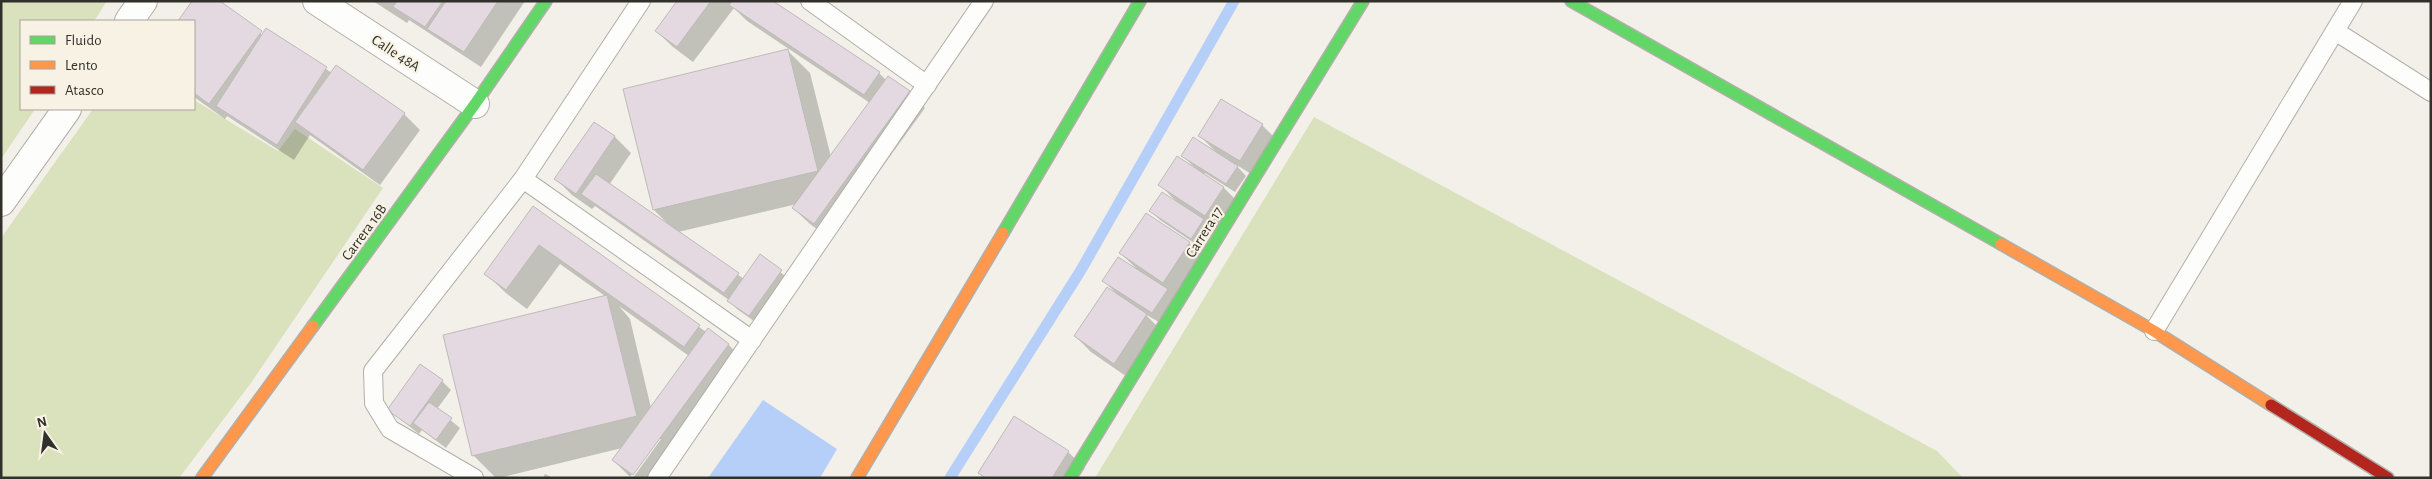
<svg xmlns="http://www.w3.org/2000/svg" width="2432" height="479" viewBox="0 0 2432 479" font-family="'Alegreya Sans',sans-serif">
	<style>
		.green { fill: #dae1bd }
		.water { fill: #b6cff8 }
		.shadow { fill: #0003; fill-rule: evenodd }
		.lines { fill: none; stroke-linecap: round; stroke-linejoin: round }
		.stream { stroke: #b6cff8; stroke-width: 11 }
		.building { fill: #e4d9e0; stroke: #bdbbb9 }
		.lane-casing { stroke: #b1afa9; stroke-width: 20 }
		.street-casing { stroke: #b1afa9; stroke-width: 30 }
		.fast-casing { stroke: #b1afa9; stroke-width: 14 }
		.slow-casing { stroke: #b1afa9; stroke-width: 14 }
		.jam-casing { stroke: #b1afa9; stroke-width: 14 }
		.lane { stroke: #fdfdfc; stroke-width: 18 }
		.street { stroke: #fdfdfc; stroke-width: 28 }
		.fast { stroke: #63d668; stroke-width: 11 }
		.slow { stroke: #ff974d; stroke-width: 11 }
		.jam { stroke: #b3261e; stroke-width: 11 }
		.labels { text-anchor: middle; stroke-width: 4.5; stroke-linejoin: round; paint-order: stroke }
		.street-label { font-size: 15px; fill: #32302a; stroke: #f7f2e3 }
	</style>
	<rect width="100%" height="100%" fill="#f2f0e8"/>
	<!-- green -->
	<g class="green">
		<polygon points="1,1 107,1 94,21 21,21 21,109 35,109 1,159"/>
		<polygon points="194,100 278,151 295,129 383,188 251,383 179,478 1,478 1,238 93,109 194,109"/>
		<polygon points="1314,117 1937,451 1963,478 1095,478"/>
	</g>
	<!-- water -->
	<polygon class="water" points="763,400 837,449 820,478 708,478"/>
	<!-- shadow -->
	<g class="shadow">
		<polygon points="194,1 263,35 266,30 332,73 404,114 420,130 380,185 310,135 294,160 227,116 225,119 194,97 194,21 179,21"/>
		<polygon points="373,1 525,1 481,67 409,20 407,23"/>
		<polygon points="679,1 771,1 879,73 886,80 909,92 925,108 830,239 810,224 793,208 797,204 678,232 744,279 760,256 790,280 758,324 737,309 729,300 595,206 592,209 572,195 556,179 594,124 615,137 631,153 609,185 669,225 654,210 624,90 787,50 810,73 831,157 870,103 747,21 734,8 693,62 673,47 656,31"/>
		<polygon points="1262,125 1278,141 1256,177 1235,164 1246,176 1235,192 1205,173 1203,175 1224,188 1240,204 1221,231 1205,220 1212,229 1200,247 1160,220 1151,211 1175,200 1160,185 1194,167 1182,155 1216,152 1200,136"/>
		<path d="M534,208L706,332L728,344L744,361L659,478H633L661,439H658L630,477L613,460L622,448L499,478H496L473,455L605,296L560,264L527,309L507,294L486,274ZM619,306L689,356L651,408L630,319Z"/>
		<polygon points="1189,243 1205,259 1169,328 1145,314 1163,332 1130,379 1091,352 1075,336 1116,293 1103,280 1136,268 1120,253"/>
		<polygon points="442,381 451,390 437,409 460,428 446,448 422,430 419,434 389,410"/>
		<polygon points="1015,418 1068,452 1085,468 1078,478 985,478 979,473"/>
		<polygon points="545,474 553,478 543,478"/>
	</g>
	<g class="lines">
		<!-- stream -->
		<polyline class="stream" points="950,478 1081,270 1234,1"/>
	</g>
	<!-- building -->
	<g class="building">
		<polygon points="192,1 220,1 262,31 209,104 194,93 194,21 178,21"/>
		<polygon points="397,1 443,1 425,27 393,7"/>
		<polygon points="446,1 498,1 464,52 427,29"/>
		<polygon points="677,1 711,1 677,47 655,31"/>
		<polygon points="732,1 773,1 880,72 864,95 729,5"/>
		<polygon points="266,28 327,67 277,145 216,106"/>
		<polygon points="788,49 818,171 653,210 623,89"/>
		<polygon points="336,65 405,113 363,170 295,122"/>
		<polygon points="888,76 910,91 814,224 792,208"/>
		<polygon points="1221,99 1263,124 1240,161 1198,136"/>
		<polygon points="594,122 615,136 576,194 554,179"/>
		<polygon points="1193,137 1238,166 1226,184 1181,156"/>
		<polygon points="1177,156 1224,187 1205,216 1158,185"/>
		<polygon points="596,174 739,273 724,293 581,194"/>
		<polygon points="1162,192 1204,219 1191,239 1149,211"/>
		<polygon points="533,206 700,325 684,347 539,245 506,290 484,274"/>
		<polygon points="1146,213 1190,242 1163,283 1119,253"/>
		<polygon points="760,254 782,270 749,316 727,301"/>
		<polygon points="1118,257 1168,289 1152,313 1102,281"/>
		<polygon points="1107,287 1147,314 1114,364 1074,336"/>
		<polygon points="607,295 637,416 472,456 443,335"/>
		<polygon points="708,328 729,344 633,475 612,460"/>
		<polygon points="420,364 443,380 410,426 387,410"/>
		<polygon points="429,402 452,418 436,440 413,423"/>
		<polygon points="1014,416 1069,451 1052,478 986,478 978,473"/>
	</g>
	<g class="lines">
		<!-- lane casing -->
		<g class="lane-casing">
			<g id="lane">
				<polyline points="810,1 927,85"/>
				<polyline points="2335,31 2431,92"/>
				<polyline points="523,179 752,340"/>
				<polyline points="2154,331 2353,1"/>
				<polyline points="474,478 390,429 374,403 373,371 523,179 641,1"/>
				<polyline points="657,478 984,1"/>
			</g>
		</g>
		<!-- street casing -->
		<g class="street-casing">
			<g id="street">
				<polyline points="317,1 475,104"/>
				<polyline points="129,21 143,1"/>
				<polyline points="1,202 67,109"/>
			</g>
		</g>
		<!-- fast casing -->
		<g class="fast-casing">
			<g id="fast">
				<polyline points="1571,1 2001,244"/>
				<polyline points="1003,233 1140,1"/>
				<polyline points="313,326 475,104 546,1"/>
				<polyline points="1070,478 1363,1"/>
			</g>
		</g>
		<!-- slow casing -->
		<g class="slow-casing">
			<g id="slow">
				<polyline points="2001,244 2154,331 2271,405"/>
				<polyline points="202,478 313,326"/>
				<polyline points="857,478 1003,233"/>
			</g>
		</g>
		<!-- jam casing -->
		<g class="jam-casing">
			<polyline id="jam" points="2271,405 2388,478"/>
		</g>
		<!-- lane -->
		<use href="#lane" class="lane"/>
		<!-- street -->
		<use href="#street" class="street"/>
		<!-- fast -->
		<use href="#fast" class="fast"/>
		<!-- slow -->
		<use href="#slow" class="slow"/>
		<!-- jam -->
		<use href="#jam" class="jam"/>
	</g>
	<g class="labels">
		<!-- street labels -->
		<g class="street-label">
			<text transform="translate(396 53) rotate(33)" y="5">Calle 48A</text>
			<text transform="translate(364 232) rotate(-54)" y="5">Carrera 16B</text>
			<text transform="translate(1204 232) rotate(-58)" y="5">Carrera 17</text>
		</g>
	</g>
	<!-- border -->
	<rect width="2432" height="479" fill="none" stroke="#32302a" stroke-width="5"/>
	<!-- legend -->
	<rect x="20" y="20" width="175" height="90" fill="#f7f2e3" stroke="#a8a499"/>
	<rect x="30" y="36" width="25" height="8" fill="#63d668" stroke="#a8a499"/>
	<text x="65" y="45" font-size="15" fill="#32302a">Fluido</text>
	<rect x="30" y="61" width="25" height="8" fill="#ff974d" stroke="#a8a499"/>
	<text x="65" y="70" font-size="15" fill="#32302a">Lento</text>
	<rect x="30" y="86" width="25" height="8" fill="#b3261e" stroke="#a8a499"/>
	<text x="65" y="95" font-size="15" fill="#32302a">Atasco</text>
	<!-- north arrow -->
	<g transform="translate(45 434) rotate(346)" stroke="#f7f2e3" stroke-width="4" paint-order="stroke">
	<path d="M0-4L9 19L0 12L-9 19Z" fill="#32302a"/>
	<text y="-8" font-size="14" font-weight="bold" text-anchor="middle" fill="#32302a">N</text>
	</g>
</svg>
